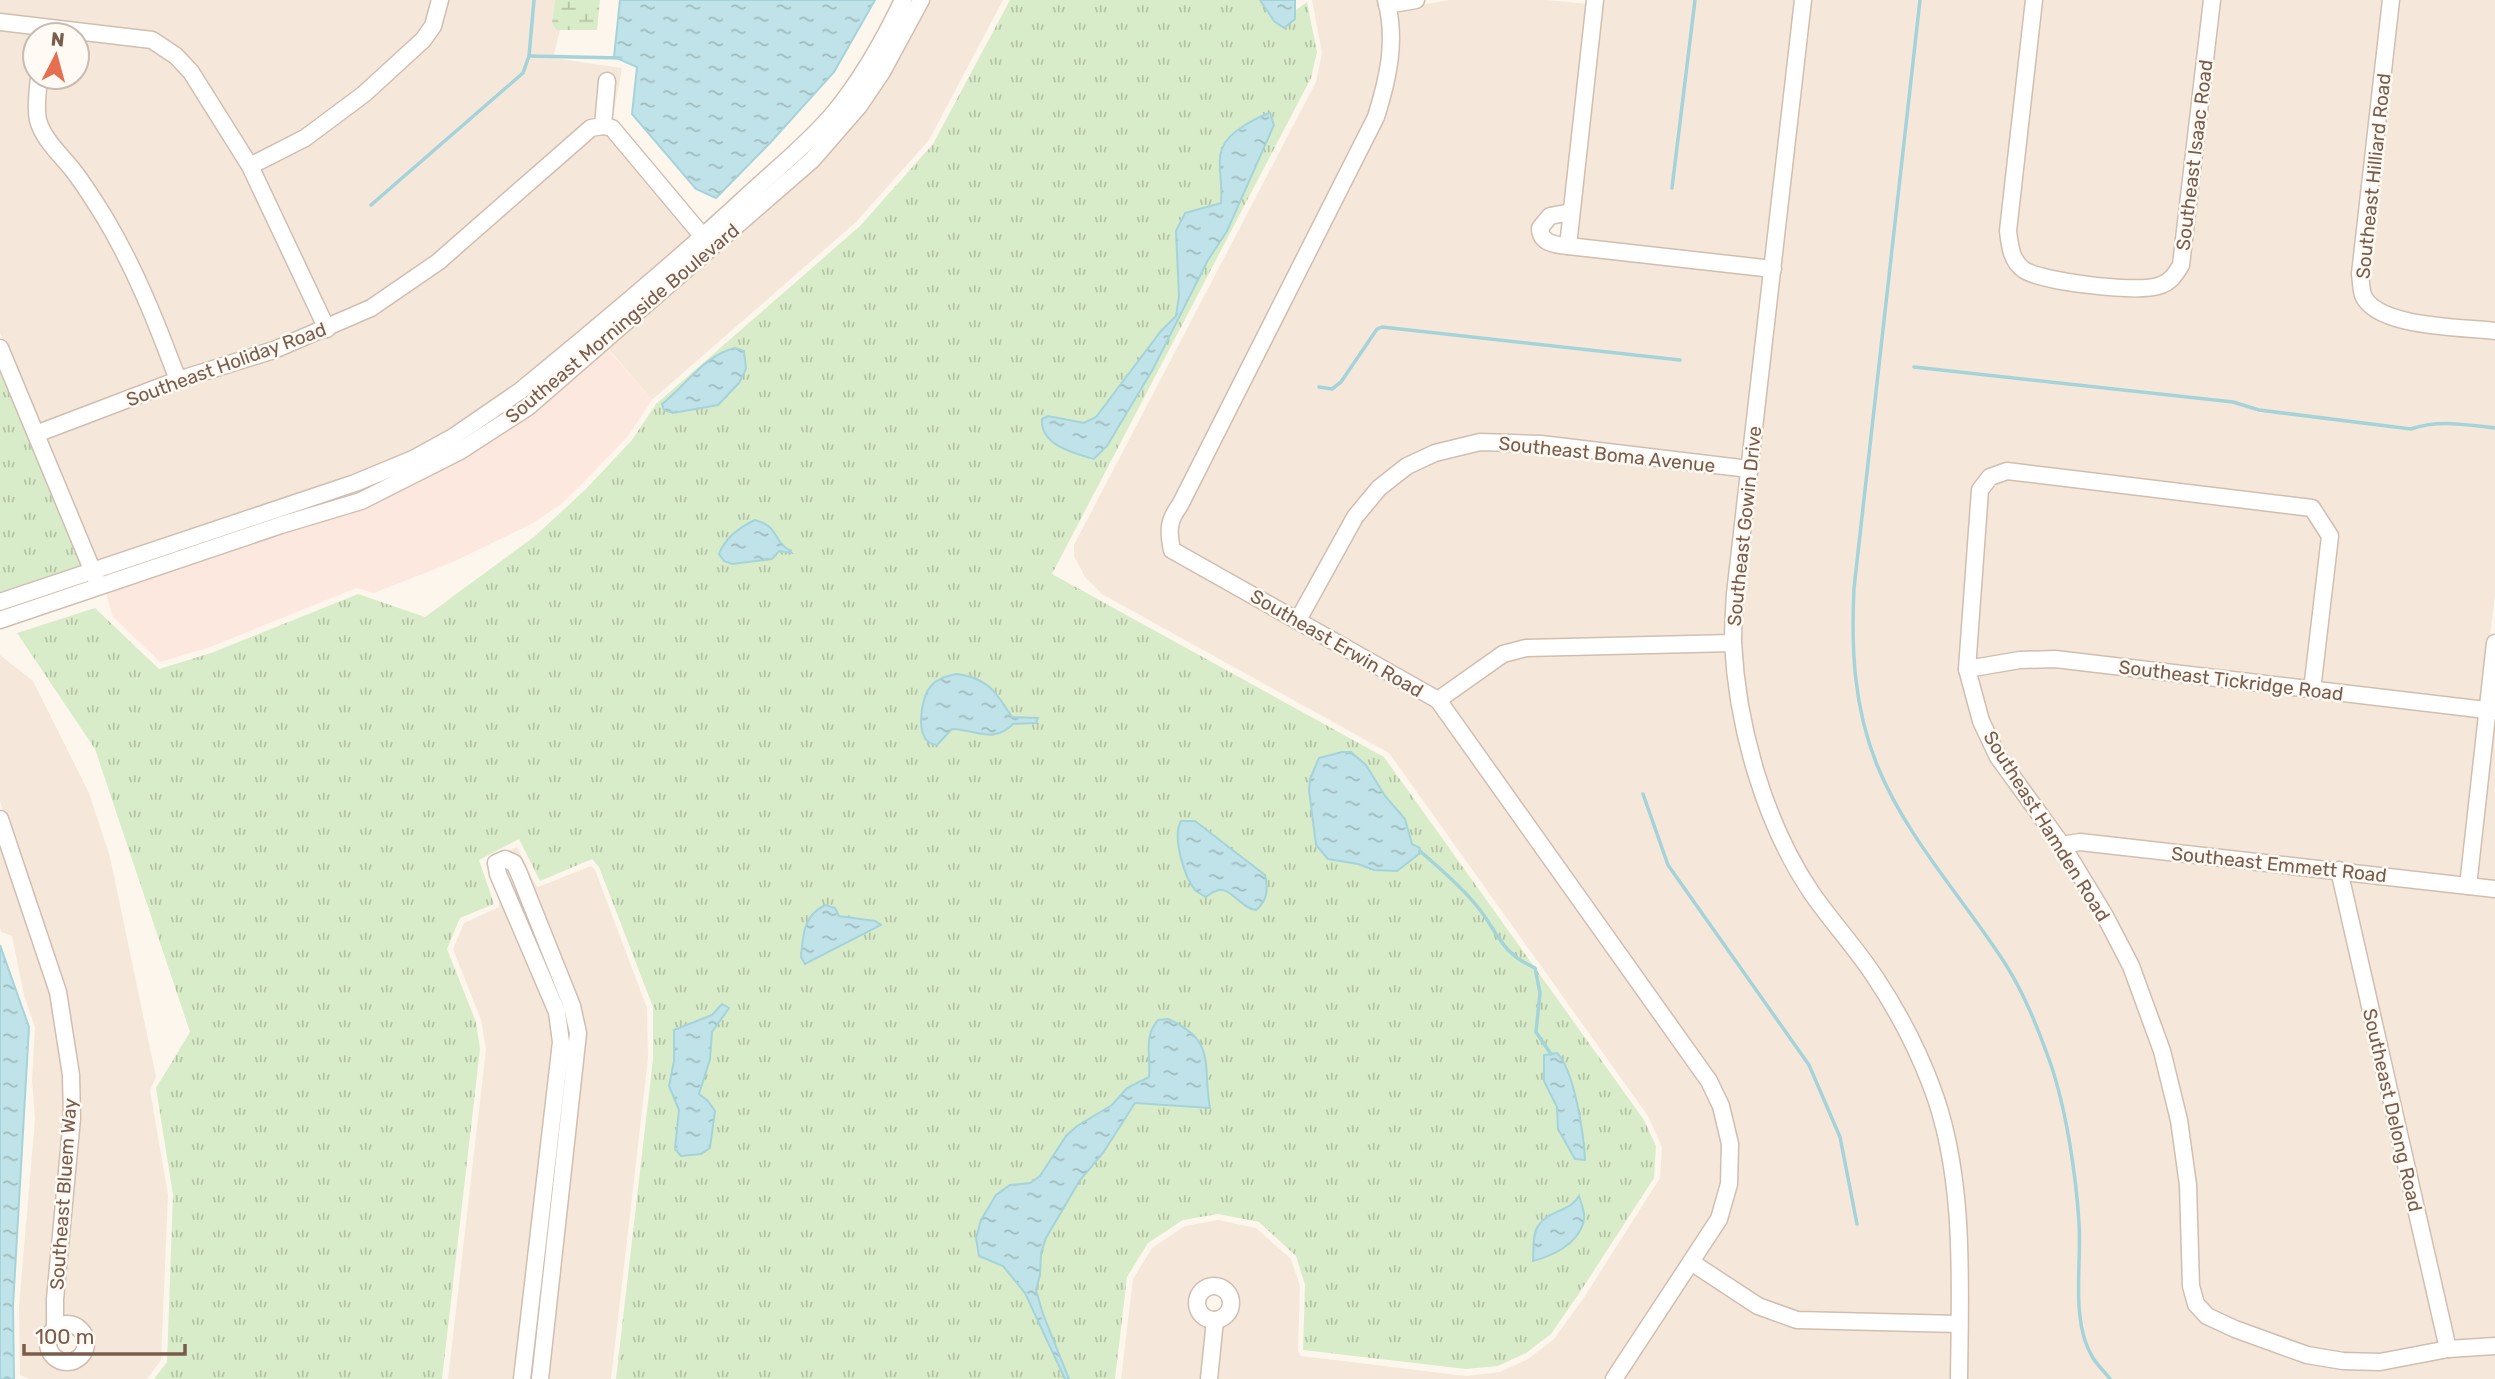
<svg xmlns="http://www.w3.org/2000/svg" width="2495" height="1379" viewBox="0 0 2495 1379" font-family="Rubik,sans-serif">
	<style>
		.residential { fill: #f5e8da }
		.commercial { fill: #fde8e0 }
		.grass { fill: url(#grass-tufts) }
		.wetland { fill: url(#wetland-marsh) }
		.water { fill: url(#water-ripples); stroke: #a5d3da; stroke-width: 2 }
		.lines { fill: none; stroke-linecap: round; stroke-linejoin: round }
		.stream { stroke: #a5d3da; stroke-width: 3.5 }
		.minor-casing { stroke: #d1beb0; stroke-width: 19 }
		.minor { stroke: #fff; stroke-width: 16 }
		.labels { text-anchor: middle; stroke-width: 5; stroke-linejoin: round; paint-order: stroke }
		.street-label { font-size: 19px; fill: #7a5c4d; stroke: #fffaf3 }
	</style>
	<defs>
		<pattern id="grass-tufts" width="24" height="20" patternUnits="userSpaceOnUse" patternTransform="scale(1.75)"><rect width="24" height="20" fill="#d8ecc9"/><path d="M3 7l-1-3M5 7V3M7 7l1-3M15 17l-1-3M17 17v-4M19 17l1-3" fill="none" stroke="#b4c2a5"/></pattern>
		<pattern id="wetland-marsh" width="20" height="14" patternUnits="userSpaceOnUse" patternTransform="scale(1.75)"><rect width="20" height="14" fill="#d8ecc9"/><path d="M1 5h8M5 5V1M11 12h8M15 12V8" fill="none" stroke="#b4c2a5"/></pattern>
		<pattern id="water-ripples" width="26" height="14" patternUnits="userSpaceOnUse" patternTransform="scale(1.75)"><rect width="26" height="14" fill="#bfe3e8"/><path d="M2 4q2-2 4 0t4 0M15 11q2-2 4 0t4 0" fill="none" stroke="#a0bbbe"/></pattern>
	</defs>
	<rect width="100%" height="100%" fill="#fdf6ec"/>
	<!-- residential -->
	<g class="residential">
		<polygon points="0,0 434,0 428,23 419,35 360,89 302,133 252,158 153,33 0,16"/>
		<polygon points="445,0 555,0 552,23 556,30 560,30 553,58 622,68 612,122 609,121 614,76 603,75 598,121 435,257 369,303 329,321 258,169 367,99"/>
		<polygon points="928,0 1003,0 929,140 856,222 652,400 607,347 816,165"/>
		<polygon points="1312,0 1380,0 1385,31 1383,75 1371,115 1164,539 1434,705 1704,1085 1716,1109 1724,1145 1723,1183 1714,1216 1607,1379 1214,1379 1220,1326 1228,1321 1233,1315 1236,1299 1227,1284 1214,1279 1200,1284 1191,1298 1192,1311 1196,1319 1208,1326 1203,1379 1121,1379 1133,1279 1152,1248 1185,1226 1218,1220 1256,1228 1291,1259 1300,1286 1298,1350 1301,1356 1466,1376 1500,1372 1528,1359 1554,1339 1585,1296 1660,1178 1662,1147 1648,1116 1389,753 1102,594 1085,577 1074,556 1074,545 1316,82 1322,53"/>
		<polygon points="1449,0 1546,0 1589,4 1566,206 1547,211 1535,233 1766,274 1744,462 1542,438 1404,461 1296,612 1177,546 1176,519 1381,120 1394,10"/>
		<polygon points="1600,0 1798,0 1768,262 1574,241"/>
		<polygon points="1809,0 2029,0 2003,230 2023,276 2045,286 2139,295 2175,284 2217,0 2385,0 2359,300 2495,337 2495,595 2482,703 2318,684 2336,537 2317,505 2008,465 1976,486 1975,723 2057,847 2100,919 2126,969 2157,1053 2173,1121 2182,1186 2192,1312 2306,1360 2443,1356 2495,1352 2495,1379 1965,1379 1965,1318 1937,1084 1789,842 1766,785 1749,724 1739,642 1740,594"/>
		<polygon points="2040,0 2206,0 2176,262 2169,274 2157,280 2139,283 2047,273 2026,264 2017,252 2014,231"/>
		<polygon points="2397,0 2495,0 2495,325 2401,314 2379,305 2368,293 2365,273"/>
		<polygon points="0,28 40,32 39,35 35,35 35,68 31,98 69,175 100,222 126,268 171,377 39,426 0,333"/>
		<polygon points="77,36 129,42 158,50 187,77 245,169 319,326 272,344 182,373 44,119 45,77 77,77"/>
		<polygon points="594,134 609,134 695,236 517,386 450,431 411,453 353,477 96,563 44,437 175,388 325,337 373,314"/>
		<polygon points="1480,448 1541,450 1743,474 1728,636 1525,642 1438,693 1306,617 1359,520 1383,493 1410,472 1436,459"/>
		<polygon points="2008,478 2309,514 2324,538 2307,683 1973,662 1985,492 1993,482"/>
		<polygon points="1728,649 1756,789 1870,980 1898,1030 1926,1088 1942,1148 1952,1216 1954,1317 1798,1314 1760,1300 1699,1260 1724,1220 1726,1105 1447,701 1505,660 1527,654"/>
		<polygon points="0,655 33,681 89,793 110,857 156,1077 150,1090 168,1195 161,1360 147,1379 29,1379 20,1375 19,1306 35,1119 32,1080 35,1027 24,995 12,936 1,932 0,928 0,837 53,994 65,1075 67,1118 50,1324 43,1334 41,1345 47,1359 54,1366 69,1369 85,1361 92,1345 91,1337 82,1323 75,1319 61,1318 78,1118 63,991 0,801"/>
		<polygon points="2020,666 2054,666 2481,715 2463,879 2343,863 2064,838 2003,753 1986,719 1974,674"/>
		<polygon points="2492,716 2495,717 2495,882 2474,880"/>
		<polygon points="517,847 535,884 538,887 591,866 595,870 647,1008 648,1059 611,1379 545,1379 583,1052 506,852"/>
		<polygon points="2080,848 2335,876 2441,1344 2380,1355 2344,1355 2309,1348 2237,1323 2210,1311 2201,1301 2167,1050 2072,849"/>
		<polygon points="491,860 552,1014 555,1042 516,1379 448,1379 486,1049 481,1020 453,949 464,923 499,907 499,901 486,863"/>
		<polygon points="2346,877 2495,895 2495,1339 2452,1343"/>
		<polygon points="1692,1270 1755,1311 1954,1330 1953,1379 1621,1379"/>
	</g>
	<!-- commercial -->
	<polygon class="commercial" points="606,347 652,400 628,436 581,485 560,505 533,523 453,562 374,593 356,588 210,647 160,662 113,617 105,590 277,533 357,509"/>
	<!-- grass -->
	<g class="grass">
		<polygon points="1010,0 1279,0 1289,15 1307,2 1317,52 1311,78 1052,574 1384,757 1644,1120 1656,1146 1654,1178 1580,1292 1551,1334 1526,1353 1498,1366 1466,1369 1303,1350 1305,1285 1296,1256 1259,1222 1218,1214 1183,1220 1148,1243 1127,1277 1115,1379 616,1379 653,1059 653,1007 599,867 592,859 540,881 519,839 479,860 494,904 460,918 447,949 476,1022 480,1049 442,1379 154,1379 167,1362 173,1195 156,1088 190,1032 95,749 17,633 95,608 159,669 211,653 358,594 425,617 535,536 585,490 632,440 656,404 860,226 933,144"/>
		<polygon points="0,363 85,567 0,596"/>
	</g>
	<!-- wetland -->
	<polygon class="wetland" points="555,0 600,0 597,30 556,30 552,23"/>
	<!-- water -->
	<g class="water">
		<polygon points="620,0 875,0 834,72 770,143 716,198 696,189 632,114 637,67 614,57"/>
		<polygon points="1260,0 1295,0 1295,19 1284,28 1274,21"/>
		<path d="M1270,113L1274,125L1227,231L1208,260L1153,369L1107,446L1094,459C1073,453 1040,445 1042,419L1048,416L1084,423L1096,417L1161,331L1176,316L1179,296L1176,231L1185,213L1221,203C1224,166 1207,148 1245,125C1253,121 1261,115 1270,113Z"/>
		<path d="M735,348L744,351L746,369L739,383L718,405L673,413L664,410L662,404C684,387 706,354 735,348Z"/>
		<path d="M755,520C770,524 773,530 780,542C782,546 789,549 792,553L779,551L772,559L732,564L724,561L719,554C725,538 740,527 755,520Z"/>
		<path d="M957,674C988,678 996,692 1012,717L1038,718L1036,723L1013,724C993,744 978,730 952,729L937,745C931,744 926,742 924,736C918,724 922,696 931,686C937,678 948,676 957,674Z"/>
		<polygon points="1342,752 1351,752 1366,765 1385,796 1405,819 1412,844 1420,848 1419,854 1397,871 1374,870 1358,864 1328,859 1316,845 1309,790 1310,779 1319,758"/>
		<path d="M1181,821H1195L1265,875C1268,889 1268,900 1256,910C1241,909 1229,884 1216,891C1212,892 1209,895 1206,897C1202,895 1199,893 1196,891C1184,878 1172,836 1181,821Z"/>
		<path d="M825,905L835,908L839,916L875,921L881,925L805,964L801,957C803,935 803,916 825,905Z"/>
		<polygon points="0,945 29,1027 13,1306 14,1379 0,1379"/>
		<polygon points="722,1004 729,1008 712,1032 710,1059 699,1094 708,1101 715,1111 710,1148 701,1154 681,1156 675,1149 679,1110 669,1086 674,1061 674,1030 712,1015"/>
		<path d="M1168,1019C1218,1041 1202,1066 1210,1108L1135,1103L1103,1153L1080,1180L1046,1238L1041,1253L1040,1275L1036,1290L1043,1314L1069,1379H1065L1025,1293L1003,1266L979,1256L976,1238L981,1220L996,1195L1010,1185L1030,1183L1040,1176L1066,1136L1077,1126L1112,1105L1127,1088L1149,1077C1151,1056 1143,1037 1158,1020Z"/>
		<path d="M1557,1053C1574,1069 1584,1135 1585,1160L1575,1159L1558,1129L1557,1107L1544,1081V1055Z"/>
		<path d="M1579,1196C1582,1205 1586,1215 1583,1224C1576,1245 1552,1256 1533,1261C1534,1250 1532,1235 1538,1226C1548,1210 1570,1212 1579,1196Z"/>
	</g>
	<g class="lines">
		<!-- stream -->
		<g class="stream">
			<path d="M1920,0L1854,588C1851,650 1854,708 1877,765C1907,839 1964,899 2006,965C2025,995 2038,1029 2050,1062C2066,1108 2076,1174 2079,1223C2082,1265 2070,1321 2093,1358C2098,1366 2105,1372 2110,1379"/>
			<polyline points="529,56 621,58"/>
			<polyline points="1672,188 1695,0"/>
			<polyline points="371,205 523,73 529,56 534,0"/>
			<path d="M1914,367L2233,402L2259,410L2411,429C2439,419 2466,425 2495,428"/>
			<polyline points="1319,387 1332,389 1341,382 1377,329 1382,327 1680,360"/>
			<polyline points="1643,794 1668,865 1809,1065 1840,1137 1857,1224"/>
			<path d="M1420,851C1439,868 1459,884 1476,905C1498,931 1499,952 1535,968L1540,993L1536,1032L1551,1054"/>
		</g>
		<!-- minor casing -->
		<g class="minor-casing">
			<g id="minor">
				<path d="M1386,0C1397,40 1388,79 1376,117L1180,505C1168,521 1168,531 1172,550L1438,700L1709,1081L1721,1106L1730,1144L1729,1184L1719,1219L1614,1379"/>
				<polyline points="1595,0 1568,246 1773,269"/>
				<path d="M1803,0L1735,594C1734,610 1733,626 1733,642C1737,726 1764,822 1811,892C1831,921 1856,948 1875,977C1897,1010 1917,1048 1931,1085C1966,1175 1960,1284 1959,1379"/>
				<path d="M2034,0L2008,231C2010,246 2011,261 2024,270C2044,282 2136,293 2158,286C2170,283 2175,275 2181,265L2212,0"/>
				<path d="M2391,0L2360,274C2361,280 2361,289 2363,295C2376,328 2464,327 2495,331"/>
				<polyline points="1387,5 1416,0"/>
				<polyline points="0,22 152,40 176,56 191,72 250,166 327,329"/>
				<path d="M39,77C38,91 35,106 38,120C43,139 60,154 72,169C84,184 95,202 105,218C136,270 157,324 178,380"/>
				<polyline points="603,126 612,128 710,245"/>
				<polyline points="603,126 607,81"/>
				<polyline points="250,166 305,138 364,94 423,40 433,26 440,0"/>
				<path d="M1568,246C1555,245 1540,243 1540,228L1550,216L1571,212"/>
				<polyline points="0,348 96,579"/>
				<polyline points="36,434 178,380 274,350 371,308 438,262 591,128 603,126"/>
				<path d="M0,602L355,483L413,459L453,437L520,391C597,328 673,265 746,197C775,170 808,144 834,113C862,79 884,40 903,0"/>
				<polyline points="0,620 281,525 361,501 460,451 528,407 812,160 859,106 882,72 921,0"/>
				<polyline points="1298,620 1355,517 1379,488 1407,466 1435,453 1480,442 1541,444 1749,469"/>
				<polyline points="1967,669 2020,660 2055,659 2495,711"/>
				<polyline points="2312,690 2330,536 2312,508 2007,471 1990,477 1980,490 1967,669 1981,721 1998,757 2062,845 2105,916 2131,966 2162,1051 2179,1120 2188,1185 2191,1286 2196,1304 2207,1316 2235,1329 2307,1355 2343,1361 2380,1362 2448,1349 2495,1346"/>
				<polyline points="1438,700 1503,654 1526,648 1733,643"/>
				<polyline points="0,819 58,992 71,1075 72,1118 55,1299 55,1327"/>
				<polyline points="2062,845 2080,842 2495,889"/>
				<polyline points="2339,870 2448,1349"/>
				<polyline points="2468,886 2495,643"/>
				<polyline points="1691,1262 1758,1306 1797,1320 1959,1324"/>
				<circle cx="1214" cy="1303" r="17"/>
				<circle cx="67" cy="1343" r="19"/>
				<polyline points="522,1379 561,1042 557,1012 498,874 496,863 505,859 514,863 518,871 572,1006 578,1033 540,1379"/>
				<polyline points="1209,1379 1215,1320"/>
			</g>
		</g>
		<!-- minor -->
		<use href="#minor" class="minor"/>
	</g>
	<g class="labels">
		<!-- street labels -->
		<g class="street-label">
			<text transform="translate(2194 155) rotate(-83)" y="7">Southeast Isaac Road</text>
			<text transform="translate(2373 176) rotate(-84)" y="7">Southeast Hilliard Road</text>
			<text transform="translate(622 323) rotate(-40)" y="7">Southeast Morningside Boulevard</text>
			<text transform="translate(226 364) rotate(-20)" y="7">Southeast Holiday Road</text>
			<text transform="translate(1607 454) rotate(6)" y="7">Southeast Boma Avenue</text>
			<text transform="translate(1744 526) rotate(-84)" y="7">Southeast Gowin Drive</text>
			<text transform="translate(1337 643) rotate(30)" y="7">Southeast Erwin Road</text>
			<text transform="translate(2231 680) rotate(7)" y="7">Southeast Tickridge Road</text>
			<text transform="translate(2047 826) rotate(58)" y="7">Southeast Hamden Road</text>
			<text transform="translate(2279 864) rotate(6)" y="7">Southeast Emmett Road</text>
			<text transform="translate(2393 1110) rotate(77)" y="7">Southeast Delong Road</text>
			<text transform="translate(63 1194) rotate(-86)" y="7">Southeast Bluem Way</text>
		</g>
	</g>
	<!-- north arrow -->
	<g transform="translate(56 56) rotate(6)"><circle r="33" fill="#fffaf3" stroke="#cabbb1" stroke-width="2"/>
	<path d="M0-5L12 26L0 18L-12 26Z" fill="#e76f51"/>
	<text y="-10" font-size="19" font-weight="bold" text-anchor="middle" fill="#7a5c4d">N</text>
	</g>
	<!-- scale -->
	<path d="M24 1344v10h161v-10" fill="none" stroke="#7a5c4d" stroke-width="3.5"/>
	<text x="35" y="1344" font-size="21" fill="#7a5c4d" stroke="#fffaf3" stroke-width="5" paint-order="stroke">100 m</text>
</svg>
